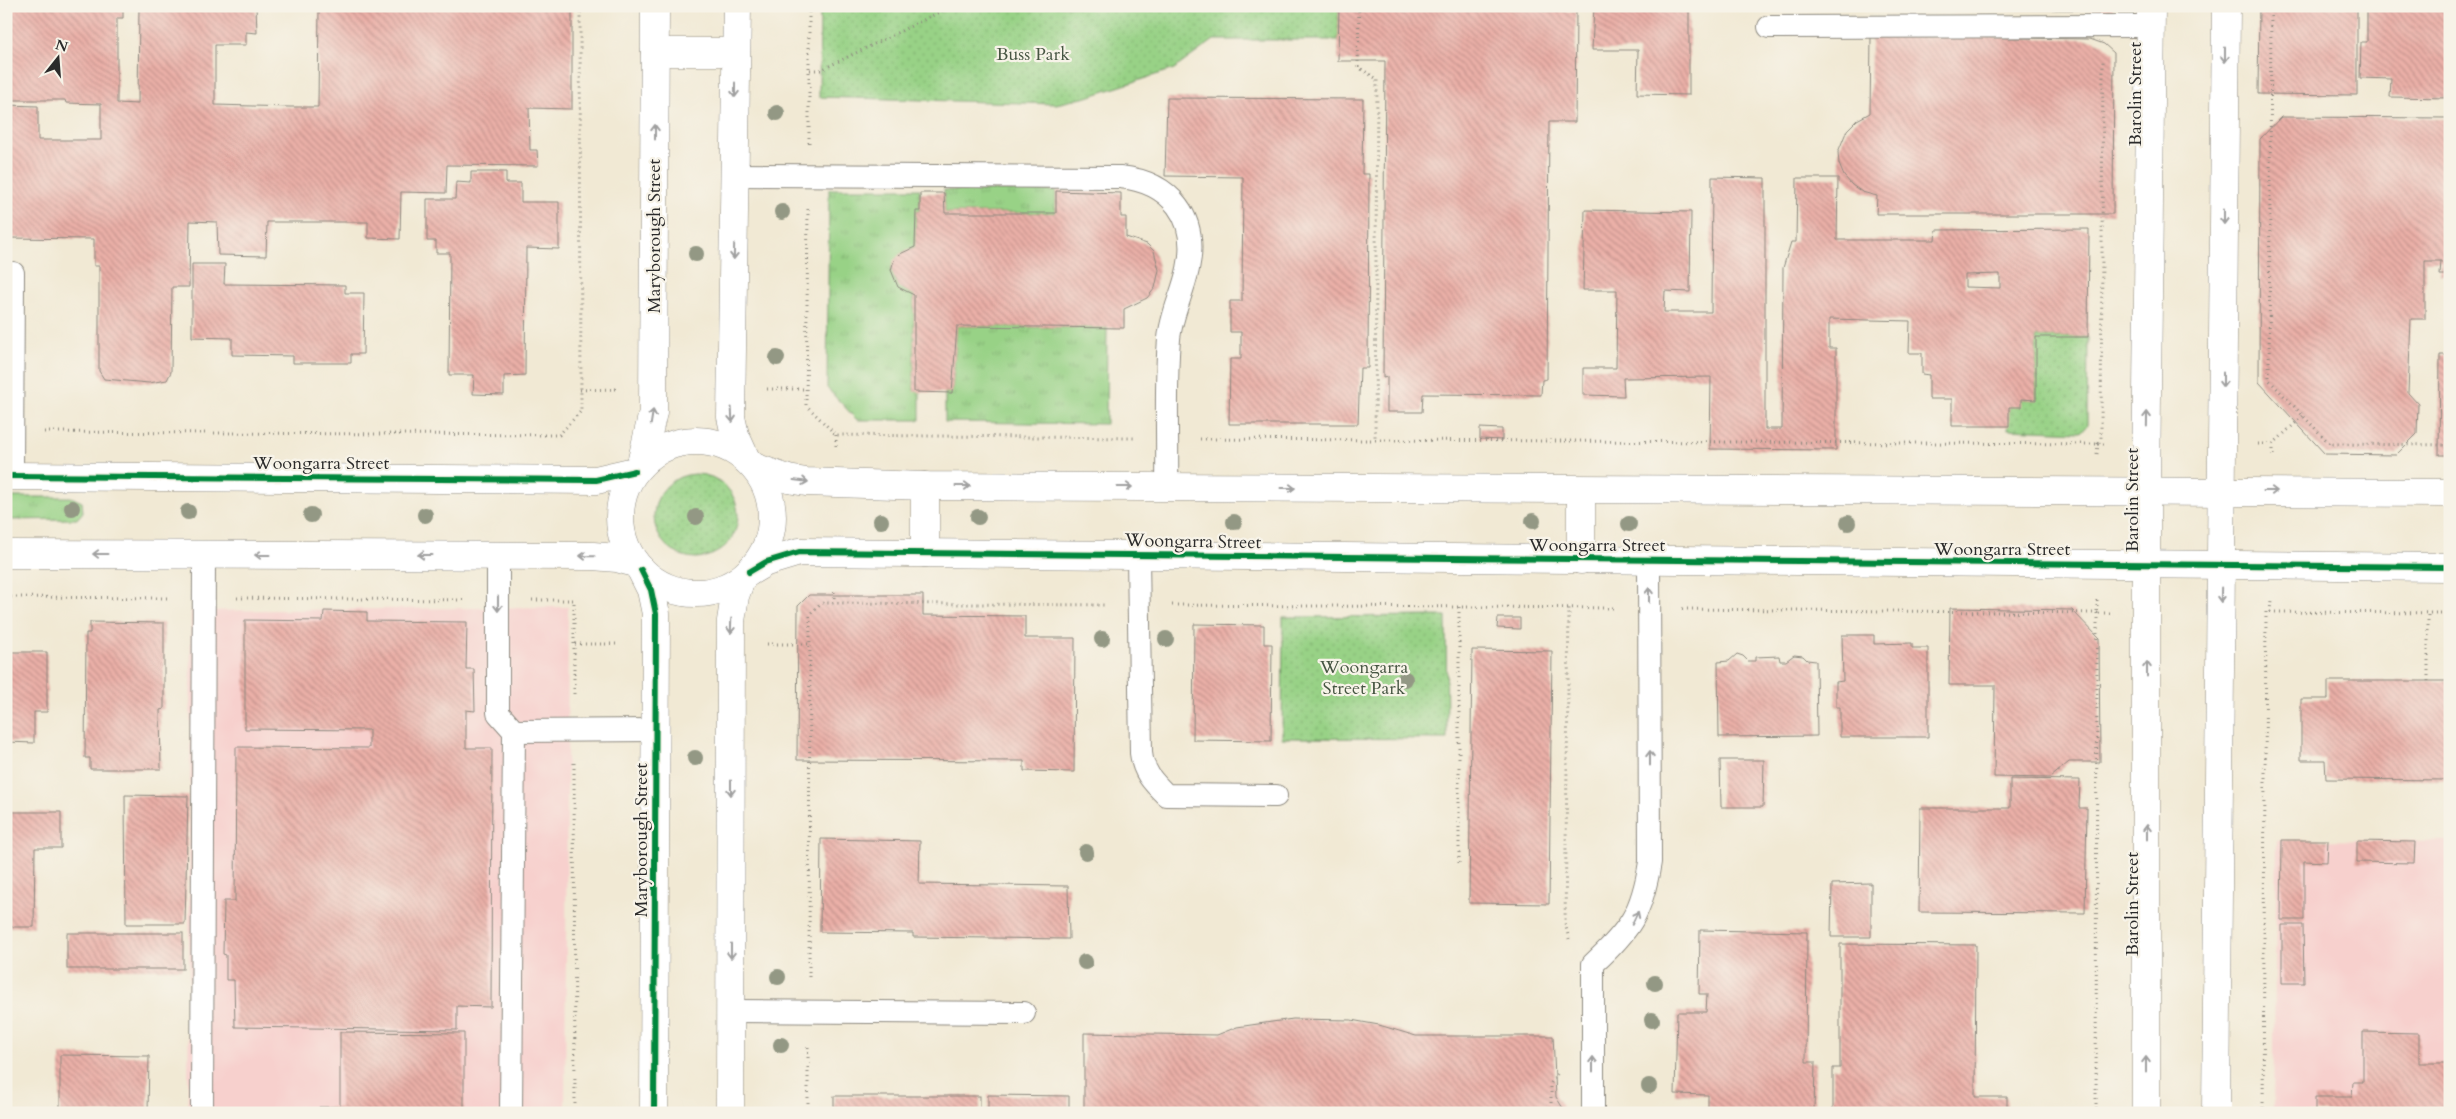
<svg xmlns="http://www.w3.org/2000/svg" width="2456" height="1119" viewBox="0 0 2456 1119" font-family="Cardo,serif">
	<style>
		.built { fill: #f7d0cd }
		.grass { fill: url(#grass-tufts); stroke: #627e58 }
		.park { fill: url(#park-dots); stroke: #627e58 }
		.building { fill: url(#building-back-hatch); fill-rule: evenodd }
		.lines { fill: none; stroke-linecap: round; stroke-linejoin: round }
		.service-casing { stroke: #8e8a80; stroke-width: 24 }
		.minor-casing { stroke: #8e8a80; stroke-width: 29 }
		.tertiary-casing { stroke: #8e8a80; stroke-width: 29 }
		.secondary-casing { stroke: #8e8a80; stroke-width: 29 }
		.path { stroke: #8e8a80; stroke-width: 3; stroke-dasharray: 1 4; stroke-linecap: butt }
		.service { stroke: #fff; stroke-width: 22 }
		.minor { stroke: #fff; stroke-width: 28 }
		.tertiary { stroke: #fff; stroke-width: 28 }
		.secondary { stroke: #fff; stroke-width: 28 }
		.cycleway-casing { stroke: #f7f3e8; stroke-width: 9 }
		.cycleway { stroke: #00873e; stroke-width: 6 }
		.tree { fill: #939884 }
		.oneway { stroke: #a0a0a0 }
		.labels { text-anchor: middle; stroke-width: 4.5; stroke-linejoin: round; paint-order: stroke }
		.park-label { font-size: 18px; fill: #465542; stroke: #f7f3e8 }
		.street-label { font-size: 18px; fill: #2b2b2b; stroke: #f7f3e8 }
	</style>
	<defs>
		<pattern id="grass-tufts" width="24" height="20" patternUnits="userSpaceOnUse" patternTransform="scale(1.25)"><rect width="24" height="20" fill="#98d286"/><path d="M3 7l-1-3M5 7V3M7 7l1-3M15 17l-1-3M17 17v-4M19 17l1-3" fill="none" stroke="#83b474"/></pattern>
		<pattern id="park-dots" width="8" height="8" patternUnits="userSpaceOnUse" patternTransform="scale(1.25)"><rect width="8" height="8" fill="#98d286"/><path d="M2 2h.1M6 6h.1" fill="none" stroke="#83b474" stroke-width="1.8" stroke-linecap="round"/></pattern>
		<pattern id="building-back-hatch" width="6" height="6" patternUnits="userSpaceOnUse" patternTransform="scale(1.25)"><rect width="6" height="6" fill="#ebb0a8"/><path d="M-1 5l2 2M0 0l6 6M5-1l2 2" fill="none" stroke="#bf8f89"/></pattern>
	</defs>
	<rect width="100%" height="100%" fill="#f7f3e8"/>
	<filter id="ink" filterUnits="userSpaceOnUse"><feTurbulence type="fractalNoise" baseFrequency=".02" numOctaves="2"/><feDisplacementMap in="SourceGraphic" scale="10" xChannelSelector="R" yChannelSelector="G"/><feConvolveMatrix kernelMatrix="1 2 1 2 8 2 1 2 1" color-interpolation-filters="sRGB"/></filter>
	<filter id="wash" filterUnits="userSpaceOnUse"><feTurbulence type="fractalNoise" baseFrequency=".0096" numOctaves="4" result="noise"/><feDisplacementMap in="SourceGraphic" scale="20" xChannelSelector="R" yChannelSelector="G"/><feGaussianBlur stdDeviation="1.12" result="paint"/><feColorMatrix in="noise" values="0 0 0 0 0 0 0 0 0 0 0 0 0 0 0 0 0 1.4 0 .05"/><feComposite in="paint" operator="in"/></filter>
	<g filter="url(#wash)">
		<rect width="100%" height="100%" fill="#f1e9d4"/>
		<!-- built -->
		<g class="built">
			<polygon points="568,607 565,1113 188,1113 191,611"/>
			<polygon points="2277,840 2450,841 2450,1113 2273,1113"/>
		</g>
		<!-- grass -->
		<g class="grass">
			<path d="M829,189H920V211H916L915,247C902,251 895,257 891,270L898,287L914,295V391H920V420H857L827,388Z"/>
			<polygon points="944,190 1056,191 1056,213 945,213"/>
			<polygon points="957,326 1107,328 1106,424 945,422 945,392 952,392"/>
			<polygon points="6,497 71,497 82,502 83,512 77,519 6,520"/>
		</g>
		<!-- park -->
		<g class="park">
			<polygon points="820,6 1339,6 1339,40 1214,40 1174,69 1087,97 1056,104 819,97"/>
			<polygon points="2036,337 2088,337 2087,425 2081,432 2008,429 2009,407 2021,399 2036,399"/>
			<circle cx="696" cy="516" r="42"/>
			<polygon points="1446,616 1447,739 1282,738 1283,617"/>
		</g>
		<g id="blocks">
			<!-- building -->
			<g class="building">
				<polygon points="6,6 123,6 123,18 117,18 117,103 138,104 139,6 256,6 257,33 246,32 246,45 215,45 215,105 290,107 318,107 319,6 572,6 572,109 529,108 530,150 537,150 538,166 447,165 446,193 401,192 400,239 368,238 368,222 267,222 266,256 218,255 217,222 190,221 189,287 172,287 171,372 167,380 149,383 104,379 99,371 99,266 94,266 94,239 6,238 6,105 38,106 38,140 101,140 101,104 66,103 65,100 6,100"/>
				<polygon points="1339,6 1543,6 1543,11 1576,11 1575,122 1549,122 1547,379 1542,380 1541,395 1423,394 1422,412 1387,412 1387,377 1383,378 1385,61 1338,61"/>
				<polygon points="1594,6 1689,6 1689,95 1637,94 1638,50 1592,50"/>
				<polygon points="1902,6 2113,6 2113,10 1902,9"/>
				<polygon points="2259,6 2357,6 2357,95 2258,94"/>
				<polygon points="2367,6 2450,6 2450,98 2390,97 2391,79 2360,78 2361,42 2367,42"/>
				<polygon points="1871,36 2090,39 2104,44 2114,53 2113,214 1876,214 1877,196 1862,192 1852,185 1844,176 1839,164 1838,152 1847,130 1857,120 1870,113"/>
				<polygon points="1167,98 1363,99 1362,174 1369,174 1368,368 1360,368 1358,424 1229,424 1230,359 1241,359 1241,332 1230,332 1230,301 1242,301 1243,177 1165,176"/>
				<polygon points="2281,117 2450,118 2450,275 2440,275 2441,261 2425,261 2425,319 2411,319 2408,393 2418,404 2417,434 2396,455 2325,454 2259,382 2260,139"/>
				<polygon points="471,172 506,172 506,183 521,183 521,202 559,202 559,249 526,248 525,375 504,376 504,395 473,394 474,375 449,375 450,253 436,253 436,241 427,241 427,199 455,199 456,182 471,183"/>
				<path d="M1712,177L1765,178V429H1782L1783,268L1791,242H1796L1797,178H1838L1837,240H1935L1936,230L2089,229L2088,337H2036V400L2021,399V407H2009V426H1952V399H1929V375L1922,374V353H1909L1910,321L1829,319V348H1836V450L1710,449L1711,377L1623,378L1624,396L1583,395V368H1616L1617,290H1583L1585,210L1691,212L1690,292L1665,291L1664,312H1711ZM2000,274V288L1965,287V275Z"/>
				<polygon points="1056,191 1121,193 1121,217 1126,217 1126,237 1147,244 1154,251 1159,270 1155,288 1147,298 1124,309 1124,328 957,326 952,393 914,392 914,295 898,287 891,270 894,260 900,254 915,247 916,211 920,211 920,193 944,193 945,213 1056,213"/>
				<polygon points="192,264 225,264 224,284 345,285 345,293 364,293 363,354 351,354 351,363 293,363 293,356 232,355 232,338 192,337"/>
				<polygon points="2440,355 2450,355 2450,455 2439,455"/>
				<polygon points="1480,428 1502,429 1502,440 1480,439"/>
				<polygon points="809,595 923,595 923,615 1025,616 1025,638 1075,638 1074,772 1024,771 1024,761 797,760 798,606"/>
				<polygon points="1950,608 2072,610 2099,638 2100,762 2069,762 2050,778 1994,777 1995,685 1949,685"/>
				<polygon points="324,611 367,612 367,621 467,622 466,669 474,669 475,711 466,710 466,748 492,748 491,1007 457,1006 457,1030 235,1027 234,980 226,980 226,955 223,954 224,901 235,901 236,747 369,748 369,730 245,729 245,620 323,621"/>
				<polygon points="1498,618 1520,618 1520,629 1497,628"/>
				<polygon points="90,622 164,623 164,709 160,710 161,769 90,769 90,758 85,758 86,633 90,633"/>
				<polygon points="1194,624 1264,625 1264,644 1272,644 1271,741 1193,740"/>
				<polygon points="1842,635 1874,635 1874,644 1912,643 1912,648 1928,648 1928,737 1840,737 1840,707 1836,707 1836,682 1843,681"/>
				<polygon points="1472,650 1552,651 1549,904 1469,903"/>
				<polygon points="6,652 47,652 47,712 34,712 34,743 6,742"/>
				<polygon points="1737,654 1743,656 1748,661 1755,661 1755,657 1779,656 1780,661 1786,661 1794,655 1803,656 1807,660 1816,661 1817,736 1719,737 1718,662 1729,661"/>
				<polygon points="2328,681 2450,681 2450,780 2326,779 2325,760 2301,760 2301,699 2328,699"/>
				<polygon points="1720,760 1764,760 1763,807 1721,807"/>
				<polygon points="2010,779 2080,780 2079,808 2087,808 2085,913 1919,912 1920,808 2010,808"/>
				<polygon points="125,795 188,796 185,924 126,924"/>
				<polygon points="6,812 61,812 61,848 35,848 34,927 6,927"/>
				<polygon points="821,839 920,841 919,884 1068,886 1069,939 913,937 913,933 820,932"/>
				<polygon points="2282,840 2328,840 2327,862 2304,861 2304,920 2281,920"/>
				<polygon points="2357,841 2415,842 2414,863 2357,862"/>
				<polygon points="1871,883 1871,937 1831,937 1832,884"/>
				<polygon points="2282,925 2303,925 2304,983 2282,983"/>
				<polygon points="1700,930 1807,932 1806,1062 1815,1062 1814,1113 1708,1113 1708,1095 1675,1094 1677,1012 1706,1012 1707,994 1699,994"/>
				<rect x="67" y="933" width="116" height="36"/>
				<polygon points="1840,944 1976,945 1975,1097 2007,1097 2007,1113 1833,1113 1833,1068 1840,1068"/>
				<polygon points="1293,1019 1351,1020 1379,1025 1416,1036 1553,1036 1556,1097 1566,1113 1084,1113 1084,1033 1217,1035 1237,1027"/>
				<polygon points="340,1032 464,1033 464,1111 472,1111 472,1113 319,1113 319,1107 340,1107"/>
				<polygon points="2363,1032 2419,1033 2419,1063 2450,1063 2450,1113 2315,1113 2315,1097 2352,1097 2353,1082 2363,1082"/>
				<polygon points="60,1055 149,1056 148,1113 60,1113"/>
				<polygon points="988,1095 1069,1096 1069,1113 988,1113"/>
				<rect x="834" y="1096" width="146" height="17"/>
			</g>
		</g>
	</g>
	<g filter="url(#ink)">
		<use href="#blocks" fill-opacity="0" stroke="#8e8a80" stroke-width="1"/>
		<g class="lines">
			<!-- service casing -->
			<g class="service-casing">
				<g id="service">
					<polyline points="1769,27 2151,26"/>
					<path d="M735,175L1120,177C1171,182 1199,218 1188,269C1183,293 1171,315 1169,339C1165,388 1168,438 1167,487"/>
					<polyline points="12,476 13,273"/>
					<polyline points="498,555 498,713 514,731 511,1113"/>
					<path d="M1138,556L1141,753C1143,772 1153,782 1166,795L1276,796"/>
					<polyline points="514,731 657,730"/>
					<polyline points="731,1011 1024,1013"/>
					<polyline points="202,1113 204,554"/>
					<path d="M1593,1113V964C1630,930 1642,913 1650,862L1649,560"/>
				</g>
			</g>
			<!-- minor casing -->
			<g class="minor-casing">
				<g id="minor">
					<polyline points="6,476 596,480 635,471"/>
					<polyline points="6,554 593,556 617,558 635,563"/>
				</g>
			</g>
			<!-- tertiary casing -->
			<g class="tertiary-casing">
				<g id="tertiary">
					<circle cx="696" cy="517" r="76"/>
					<polyline points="754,467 788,479 806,482 925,486 2450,493"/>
					<polyline points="1581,490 1581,560"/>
					<polyline points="925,553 925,486"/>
					<polyline points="641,570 651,590 656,614 654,1113"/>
					<polyline points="749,572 766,562 799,552 2450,567"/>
					<polyline points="730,1113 731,621 735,596 741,579"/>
				</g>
			</g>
			<!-- secondary casing -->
			<g class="secondary-casing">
				<g id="secondary">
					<polyline points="737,6 731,417 735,435 745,457"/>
					<polyline points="655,52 735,52"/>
					<polyline points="641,464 653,412 655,6"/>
					<polyline points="2146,1113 2146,491 2151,6"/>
					<polyline points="2216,1113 2226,6"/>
				</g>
			</g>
			<!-- path -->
			<g class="path">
				<polyline points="1359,6 1358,67 1377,79 1375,440"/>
				<polyline points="2271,6 2269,380 2330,444 2450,445"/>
				<polyline points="810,70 821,70 952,6"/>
				<polyline points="809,143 809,6"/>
				<polyline points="808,209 806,405 836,435 1134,438"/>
				<polyline points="767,389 807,389"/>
				<polyline points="580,390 617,389"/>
				<polyline points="44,432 559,435 581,411 580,6"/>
				<polyline points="836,435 836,447"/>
				<polyline points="1200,439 2098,444 2101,438 2103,61"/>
				<polyline points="2258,444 2273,444 2273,457"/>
				<polyline points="2273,444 2303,416"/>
				<polyline points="2097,454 2098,444 2107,444"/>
				<polyline points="6,597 171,598"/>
				<polyline points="237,598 464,600"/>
				<polyline points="532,600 574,600 574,697"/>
				<polyline points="2097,600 2097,613 2111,613"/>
				<polyline points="834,603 834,588"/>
				<polyline points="1172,605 1616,608"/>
				<polyline points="1459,607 1459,866"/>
				<polyline points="1682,609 2097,613 2096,1113"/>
				<polyline points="2270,612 2271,600"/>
				<polyline points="575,644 619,644"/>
				<polyline points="767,644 811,644"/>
				<polyline points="2428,681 2428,613"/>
				<polyline points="574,763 575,1113"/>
				<polyline points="1569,939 1565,923 1569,608"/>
				<polyline points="809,977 810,614 821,603 834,603 1106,605"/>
				<polyline points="808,1113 808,1046"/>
				<polyline points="1551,1113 1551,1083 1559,1071"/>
				<polyline points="2263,1113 2266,612 2450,613"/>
			</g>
			<!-- service -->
			<use href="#service" class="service"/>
			<!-- minor -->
			<use href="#minor" class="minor"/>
			<!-- tertiary -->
			<use href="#tertiary" class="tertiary"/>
			<!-- secondary -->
			<use href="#secondary" class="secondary"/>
			<!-- cycleway casing -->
			<g class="cycleway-casing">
				<g id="cycleway">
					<polyline points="6,476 596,480 635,471"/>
					<polyline points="641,570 651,590 656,614 654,1113"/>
					<polyline points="749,572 766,562 799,552 2450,567"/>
				</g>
			</g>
			<!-- cycleway -->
			<use href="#cycleway" class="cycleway"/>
		</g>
		<!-- trees -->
		<g class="tree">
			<circle cx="777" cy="113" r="8"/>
			<circle cx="782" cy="212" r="8"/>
			<circle cx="696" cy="254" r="8"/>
			<circle cx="777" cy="358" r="8"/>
			<circle cx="72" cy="508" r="8"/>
			<circle cx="188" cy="512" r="8"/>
			<circle cx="311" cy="515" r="8"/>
			<circle cx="425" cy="515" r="8"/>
			<circle cx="696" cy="517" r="8"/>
			<circle cx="978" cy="517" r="8"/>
			<circle cx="881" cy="521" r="8"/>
			<circle cx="1533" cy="521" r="8"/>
			<circle cx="1234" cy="522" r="8"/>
			<circle cx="1848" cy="523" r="8"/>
			<circle cx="1629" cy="524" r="8"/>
			<circle cx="1102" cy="639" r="8"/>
			<circle cx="1166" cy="639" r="8"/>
			<circle cx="1405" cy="679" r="8"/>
			<circle cx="695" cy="758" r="8"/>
			<circle cx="1086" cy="852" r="8"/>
			<circle cx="1085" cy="962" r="8"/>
			<circle cx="778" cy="977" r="8"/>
			<circle cx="1655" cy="983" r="8"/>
			<circle cx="1652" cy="1020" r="8"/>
			<circle cx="781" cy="1045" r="8"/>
			<circle cx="1649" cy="1086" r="8"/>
		</g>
		<!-- one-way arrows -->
		<defs><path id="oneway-shaft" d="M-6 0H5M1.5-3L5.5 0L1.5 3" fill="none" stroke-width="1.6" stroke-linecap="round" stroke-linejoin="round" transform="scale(1.25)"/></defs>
		<g class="oneway">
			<use href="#oneway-shaft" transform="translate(2225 55) rotate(90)"/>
			<use href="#oneway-shaft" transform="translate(735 90) rotate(90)"/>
			<use href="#oneway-shaft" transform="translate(655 132) rotate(-90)"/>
			<use href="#oneway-shaft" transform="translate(2224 217) rotate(90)"/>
			<use href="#oneway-shaft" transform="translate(734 252) rotate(91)"/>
			<use href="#oneway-shaft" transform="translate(2223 380) rotate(90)"/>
			<use href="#oneway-shaft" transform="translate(732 415) rotate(87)"/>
			<use href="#oneway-shaft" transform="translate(652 417) rotate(-81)"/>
			<use href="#oneway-shaft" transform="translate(2147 419) rotate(-89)"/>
			<use href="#oneway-shaft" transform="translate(801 481) rotate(7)"/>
			<use href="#oneway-shaft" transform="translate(963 486)"/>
			<use href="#oneway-shaft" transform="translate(1125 487)"/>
			<use href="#oneway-shaft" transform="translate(1288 488)"/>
			<use href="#oneway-shaft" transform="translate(2270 491)"/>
			<use href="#oneway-shaft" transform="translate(100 554) rotate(180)"/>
			<use href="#oneway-shaft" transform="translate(262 555) rotate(-180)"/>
			<use href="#oneway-shaft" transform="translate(425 555) rotate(-180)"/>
			<use href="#oneway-shaft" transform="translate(587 556) rotate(-179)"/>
			<use href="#oneway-shaft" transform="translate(1649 595) rotate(-90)"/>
			<use href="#oneway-shaft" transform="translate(2221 595) rotate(91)"/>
			<use href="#oneway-shaft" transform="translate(498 604) rotate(90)"/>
			<use href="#oneway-shaft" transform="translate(731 626) rotate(92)"/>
			<use href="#oneway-shaft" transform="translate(2147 669) rotate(-90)"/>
			<use href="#oneway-shaft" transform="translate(1650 758) rotate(-90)"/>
			<use href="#oneway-shaft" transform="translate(731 788) rotate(90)"/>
			<use href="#oneway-shaft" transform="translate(2147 832) rotate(-90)"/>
			<use href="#oneway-shaft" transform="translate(1635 918) rotate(-64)"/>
			<use href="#oneway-shaft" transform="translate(731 951) rotate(90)"/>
			<use href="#oneway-shaft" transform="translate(1593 1064) rotate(-90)"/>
			<use href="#oneway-shaft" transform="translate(2146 1064) rotate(-90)"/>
		</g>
	</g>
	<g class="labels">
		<!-- park labels -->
		<g class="park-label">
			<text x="1033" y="60">Buss Park</text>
			<text x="1364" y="673">Woongarra<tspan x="1364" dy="21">Street Park</tspan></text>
		</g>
		<!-- street labels -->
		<g class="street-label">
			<text transform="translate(2135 94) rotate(-90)" y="6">Barolin Street</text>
			<text transform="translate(654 236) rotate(-90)" y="6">Maryborough Street</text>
			<text x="321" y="469">Woongarra Street</text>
			<text transform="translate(2132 500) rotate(-90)" y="6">Barolin Street</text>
			<text transform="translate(1193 541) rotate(1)" y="6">Woongarra Street</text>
			<text x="1597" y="551">Woongarra Street</text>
			<text x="2002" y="555">Woongarra Street</text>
			<text transform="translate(641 840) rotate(-90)" y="6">Maryborough Street</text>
			<text transform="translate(2132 904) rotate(-90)" y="6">Barolin Street</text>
		</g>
	</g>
	<!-- margin -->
	<rect width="2456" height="1119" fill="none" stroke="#f7f3e8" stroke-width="25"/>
	<!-- north arrow -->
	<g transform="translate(58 58) rotate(17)" stroke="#f7f3e8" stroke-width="4" paint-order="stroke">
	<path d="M0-4L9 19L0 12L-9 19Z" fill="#2b2b2b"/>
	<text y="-8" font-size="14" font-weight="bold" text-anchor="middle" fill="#2b2b2b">N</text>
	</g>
</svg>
